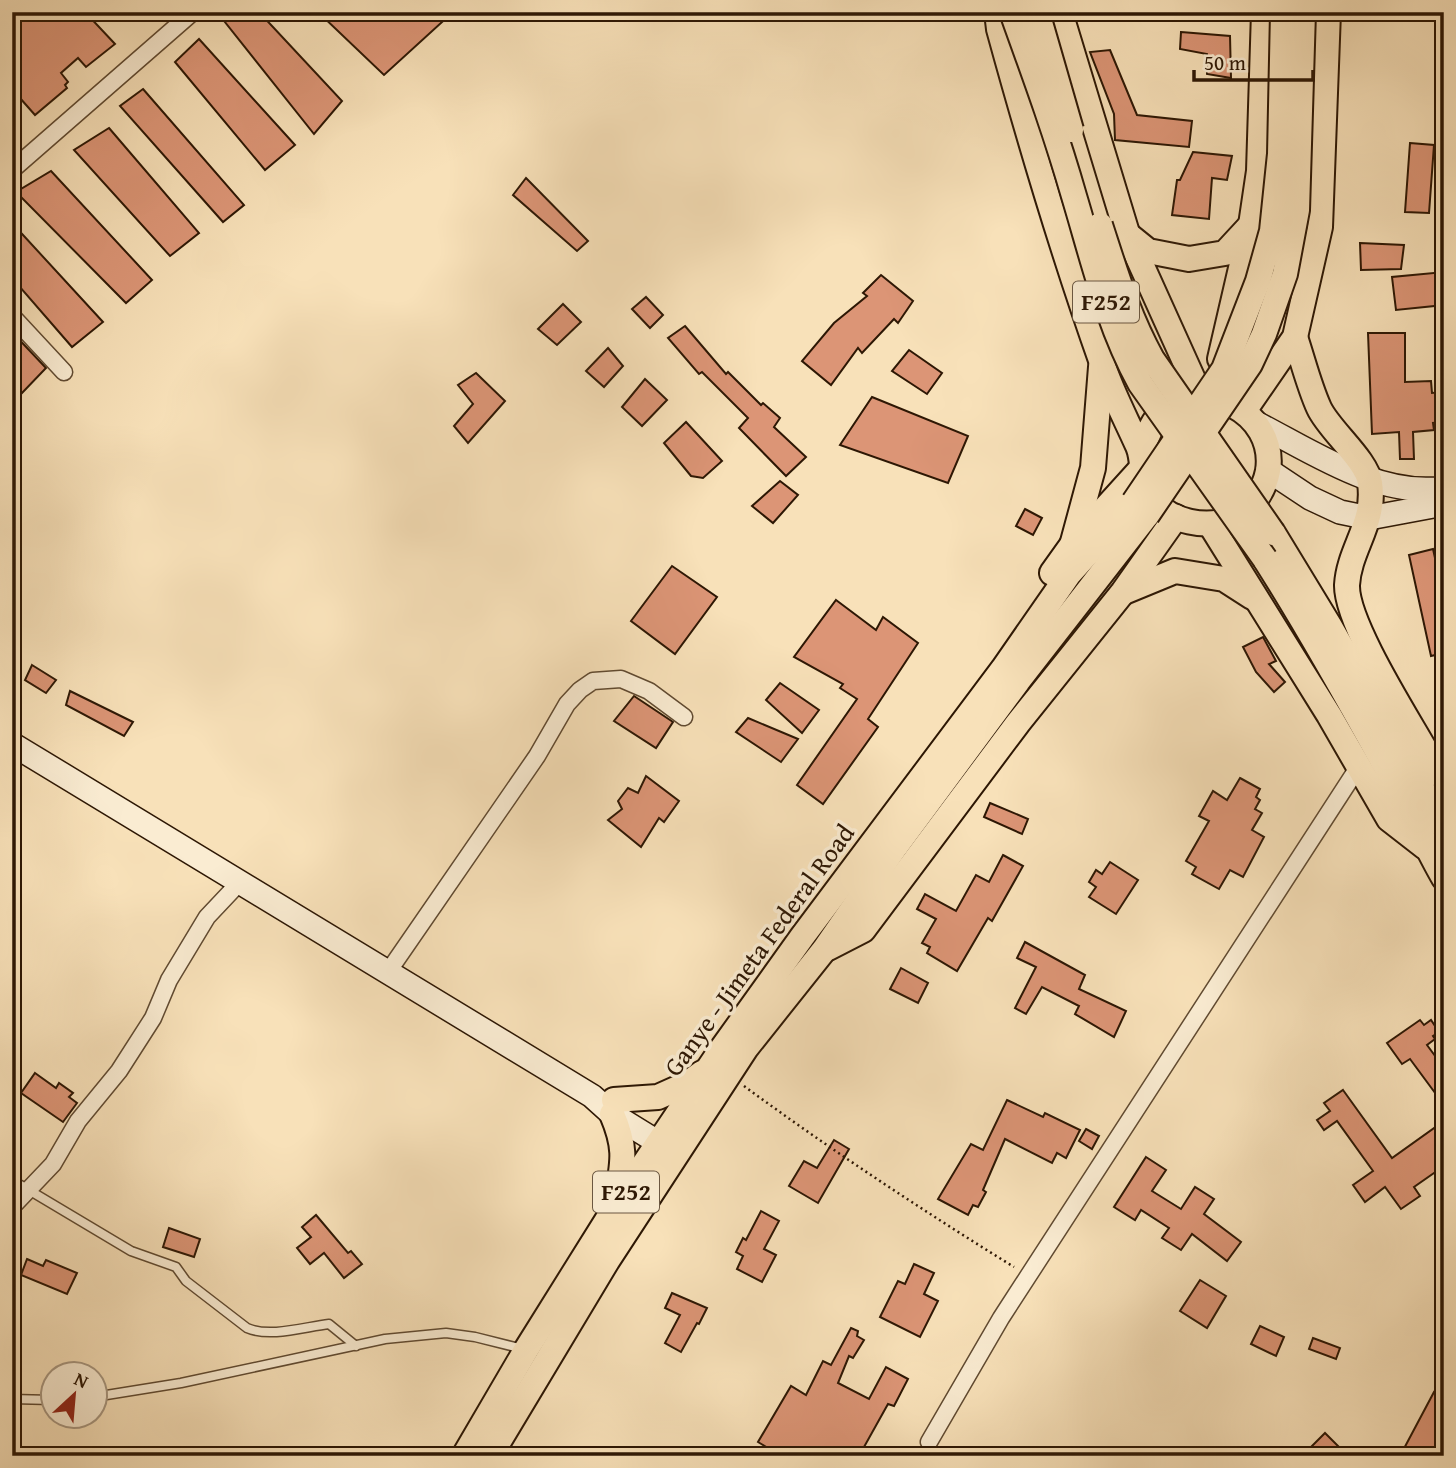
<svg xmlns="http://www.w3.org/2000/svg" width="1456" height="1468" viewBox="0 0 1456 1468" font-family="'Gentium Book Plus',serif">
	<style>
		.building { fill: #dc9576; stroke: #2d1704; stroke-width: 2 }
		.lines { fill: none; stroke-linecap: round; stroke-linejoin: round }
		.lane-casing { stroke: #604a31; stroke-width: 11 }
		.street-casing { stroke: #604a31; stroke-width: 19 }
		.secondary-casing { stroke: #2d1704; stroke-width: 26 }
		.primary-casing { stroke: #2d1704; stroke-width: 28 }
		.path { stroke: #2d1704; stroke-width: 2.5; stroke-dasharray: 2 3.5; stroke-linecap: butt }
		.lane { stroke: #faecd2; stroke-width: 8 }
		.street { stroke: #faecd2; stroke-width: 16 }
		.secondary { stroke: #faecd2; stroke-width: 23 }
		.primary { stroke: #f8e1b9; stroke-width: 24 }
		.primary-bridge-casing { stroke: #2d1704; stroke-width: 28; stroke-linecap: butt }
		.primary-bridge { stroke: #f8e1b9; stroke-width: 24 }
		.labels { text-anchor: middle; stroke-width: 7; stroke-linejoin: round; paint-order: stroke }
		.shield { fill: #faecd2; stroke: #6a5742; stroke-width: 2 }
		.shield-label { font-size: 24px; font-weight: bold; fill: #2d1704 }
		.street-label { font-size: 26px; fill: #2d1704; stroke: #faecd2 }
	</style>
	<rect width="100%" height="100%" fill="#f8e1b9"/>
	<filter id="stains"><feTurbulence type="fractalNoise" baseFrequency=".00286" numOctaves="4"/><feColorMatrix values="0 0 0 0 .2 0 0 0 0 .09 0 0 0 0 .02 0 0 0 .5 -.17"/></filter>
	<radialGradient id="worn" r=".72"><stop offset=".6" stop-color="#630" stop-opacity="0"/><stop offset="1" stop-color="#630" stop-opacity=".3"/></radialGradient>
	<!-- building -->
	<g class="building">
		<polygon points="12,12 85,12 115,44 86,67 78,58 61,73 68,82 65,85 67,88 35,115 12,89"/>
		<polygon points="217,12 259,12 342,101 314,134"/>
		<polygon points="318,12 453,12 384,75"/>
		<polygon points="1181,32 1230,36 1231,78 1207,74 1207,54 1180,49"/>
		<polygon points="199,39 295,145 265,170 175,62"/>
		<polygon points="1110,50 1137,115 1192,121 1189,147 1115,140 1114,114 1090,52"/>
		<polygon points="143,89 244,205 223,222 120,106"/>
		<polygon points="109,128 199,233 170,256 74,150"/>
		<polygon points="1410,143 1434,145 1429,213 1405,212"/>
		<polygon points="1193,152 1232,156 1227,180 1212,178 1209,219 1172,215 1177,180 1180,180"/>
		<polygon points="51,171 152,280 126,303 16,192"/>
		<polygon points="526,178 588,241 577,251 513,195"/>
		<polygon points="12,223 103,322 72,347 12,278"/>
		<polygon points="1360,243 1404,245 1401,269 1361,270"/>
		<polygon points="1444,272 1444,305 1396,310 1392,277"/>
		<polygon points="881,275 913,301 898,323 894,319 862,353 858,348 831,385 802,361 834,323 867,296 863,293"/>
		<polygon points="646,297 663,315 650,328 632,309"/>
		<polygon points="563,304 581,322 557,345 538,329"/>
		<polygon points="685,326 726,374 728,372 761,405 763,403 780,418 774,427 806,457 786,476 739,428 748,418 702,372 699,374 668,338"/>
		<polygon points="12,332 46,368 22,393 12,382"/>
		<polygon points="1368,333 1405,333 1405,382 1431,381 1432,393 1444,392 1444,422 1433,423 1434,430 1413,432 1414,459 1400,459 1399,432 1372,434"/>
		<polygon points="608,348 623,366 604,387 586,371"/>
		<polygon points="909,350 942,373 927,394 892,371"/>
		<polygon points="476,373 505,401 468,443 454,426 473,404 458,385"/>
		<polygon points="645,379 667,400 642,426 622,407"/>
		<polygon points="872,397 968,436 948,483 840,445"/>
		<polygon points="686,422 722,461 703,478 691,476 664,443"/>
		<polygon points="780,481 798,495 773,523 752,506"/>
		<polygon points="1025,509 1042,518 1033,535 1016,526"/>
		<polygon points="1433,549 1444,598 1444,653 1431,656 1409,555"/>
		<polygon points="672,566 717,597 675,654 631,621"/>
		<polygon points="836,600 876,630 883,617 918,643 868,719 878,727 823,804 797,785 857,699 840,688 843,684 794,657"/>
		<polygon points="1263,637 1276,661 1269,664 1285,682 1274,692 1256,672 1243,647"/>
		<polygon points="32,665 56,680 46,693 25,680"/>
		<polygon points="780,683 819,710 802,733 766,700"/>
		<polygon points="70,691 133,722 124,736 66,705"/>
		<polygon points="634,696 673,722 656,748 614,721"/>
		<polygon points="748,718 798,739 781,762 736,732"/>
		<polygon points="646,776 679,801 664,822 659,818 641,847 608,820 622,809 618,801 628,788 638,793"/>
		<polygon points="1240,778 1260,789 1256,797 1260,800 1255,809 1262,813 1252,830 1264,837 1243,877 1230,870 1219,889 1192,874 1196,867 1186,861 1209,821 1199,816 1213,791 1227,800"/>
		<polygon points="990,803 1028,819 1022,834 984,817"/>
		<polygon points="1003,855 1023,866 992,921 988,918 957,971 927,953 930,947 922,943 936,919 917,909 925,894 956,911 976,875 989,882"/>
		<polygon points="1110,862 1138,880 1116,914 1089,897 1096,887 1089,882 1096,870 1102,874"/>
		<polygon points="1025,942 1085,975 1079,989 1126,1011 1114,1037 1075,1014 1079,1006 1042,987 1026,1014 1015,1008 1036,967 1017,958"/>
		<polygon points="901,968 928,983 918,1003 890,989"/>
		<polygon points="1420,1020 1424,1025 1431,1020 1439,1032 1433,1036 1435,1039 1427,1045 1444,1068 1444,1105 1410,1059 1402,1064 1387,1043"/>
		<polygon points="35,1073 56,1088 59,1083 73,1093 69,1097 77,1103 63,1122 21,1093"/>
		<polygon points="1343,1090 1392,1158 1444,1121 1444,1166 1414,1187 1420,1196 1401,1209 1385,1187 1365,1202 1353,1185 1373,1171 1337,1121 1324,1130 1317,1120 1330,1111 1324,1103"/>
		<polygon points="1007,1100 1043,1117 1045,1113 1080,1130 1066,1158 1057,1153 1052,1163 1005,1139 983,1190 986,1192 978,1207 973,1205 968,1215 938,1199 971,1144 983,1150"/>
		<polygon points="1086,1129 1099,1136 1092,1149 1079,1141"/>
		<polygon points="834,1140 849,1149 818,1203 789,1186 804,1161 817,1168"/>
		<polygon points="1146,1157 1166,1170 1152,1191 1181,1209 1195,1187 1214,1199 1204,1214 1241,1242 1227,1261 1192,1234 1181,1250 1162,1238 1169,1228 1141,1210 1135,1220 1114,1207"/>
		<polygon points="761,1211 779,1221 764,1249 776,1255 762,1282 737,1269 743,1256 736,1252 743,1238 746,1240"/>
		<polygon points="316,1215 348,1253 351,1251 362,1264 344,1278 324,1253 310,1264 297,1248 311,1237 302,1227"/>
		<polygon points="169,1228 200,1239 194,1257 163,1247"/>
		<polygon points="27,1259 43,1266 46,1260 77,1273 67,1294 21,1275"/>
		<polygon points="914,1264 934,1273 924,1294 938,1301 920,1337 880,1317 898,1281 905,1284"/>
		<polygon points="1200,1280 1226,1296 1207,1328 1180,1311"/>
		<polygon points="672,1293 707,1308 699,1324 697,1323 681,1352 665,1343 680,1315 665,1308"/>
		<polygon points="1260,1326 1284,1337 1276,1356 1251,1344"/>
		<polygon points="851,1328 858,1331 857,1336 864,1340 853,1358 849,1356 838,1383 869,1399 886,1367 908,1379 894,1406 888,1404 859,1456 781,1456 758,1442 791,1386 806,1395 823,1361 831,1365"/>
		<polygon points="1313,1338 1340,1348 1336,1359 1309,1349"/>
		<polygon points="1434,1392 1444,1398 1444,1456 1400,1456"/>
		<polygon points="1325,1433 1348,1456 1302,1456"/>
	</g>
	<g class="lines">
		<!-- lane casing -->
		<g class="lane-casing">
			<g id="lane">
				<path d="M12,1180L131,1251L176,1267L186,1281L247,1328C270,1338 304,1327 329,1324L356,1346"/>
				<polyline points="94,1397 181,1383 385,1339 446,1333 475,1337 523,1349"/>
				<polyline points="12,1399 52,1400"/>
			</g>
		</g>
		<!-- street casing -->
		<g class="street-casing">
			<g id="street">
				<polyline points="12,170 193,12"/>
				<polyline points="12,316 64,372"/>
				<polyline points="1426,798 1444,793"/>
				<polyline points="388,972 537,756 567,704 580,690 593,681 621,679 649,691 684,717"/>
				<polyline points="12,1207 53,1164 78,1121 119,1071 153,1018 169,980 207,917 240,882"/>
				<polyline points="929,1442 1001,1318 1359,766"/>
			</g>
		</g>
		<!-- secondary casing -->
		<g class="secondary-casing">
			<g id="secondary">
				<path d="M1256,423C1311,451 1379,498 1444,488"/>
				<polyline points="1268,470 1310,498 1340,512 1369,518 1444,504"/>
				<polyline points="12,744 592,1096 612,1114 659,1143"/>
			</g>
		</g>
		<!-- primary casing -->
		<g class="primary-casing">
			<g id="primary">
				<path d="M997,12L999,29C1030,142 1063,253 1102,363C1111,391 1126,419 1138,446C1146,465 1137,479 1154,501C1171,522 1206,529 1231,519C1251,511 1264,491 1268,471C1277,412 1203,374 1160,415C1151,423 1146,441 1140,452"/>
				<polyline points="1060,12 1127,233 1201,397"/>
				<polyline points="1127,234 1148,251 1189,259 1225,253 1250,226"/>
				<path d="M1295,337C1303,361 1309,386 1319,408C1329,430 1367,460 1370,483C1376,523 1349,549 1347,585C1346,622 1404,713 1424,748L1426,763L1421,788"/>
				<polyline points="1220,359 1251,225 1259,171 1264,12"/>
				<polyline points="1244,411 1295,337 1320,227 1328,12"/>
				<polyline points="1210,524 1329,715 1389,819 1425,847"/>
				<polyline points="1273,533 1329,625 1444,828"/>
				<polyline points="1073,542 1093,468 1101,367"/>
				<path d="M1265,559C1311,632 1353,707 1394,782C1412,814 1426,847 1444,878"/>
				<polyline points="1052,573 1072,545 1140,470"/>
				<polyline points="1124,592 1175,571 1224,579 1252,597"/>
				<polyline points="828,948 863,930 1018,723 1123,592 1176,517"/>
				<polyline points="614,1100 658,1097 687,1084 702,1073"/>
				<path d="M612,1114C627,1149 623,1162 617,1198"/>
				<polyline points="464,1456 526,1350 616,1206 721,1050 802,937 1003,669 1069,574 1134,502"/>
				<polyline points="490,1456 607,1261 746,1048 824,950 896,846 1018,681 1147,515"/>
			</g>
		</g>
		<!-- path -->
		<path class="path" d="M744,1086C831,1150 922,1210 1014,1267"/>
		<!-- lane -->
		<use href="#lane" class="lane"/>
		<!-- street -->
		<use href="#street" class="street"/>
		<!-- secondary -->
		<use href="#secondary" class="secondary"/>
		<!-- primary -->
		<use href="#primary" class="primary"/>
		<!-- primary-bridge casing -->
		<g class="primary-bridge-casing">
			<g id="primary-bridge">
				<path d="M1012,12C1034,73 1056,133 1074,196C1093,259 1108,325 1140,383L1265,559"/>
				<polyline points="1037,12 1071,130"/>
				<path d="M1100,225C1115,271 1128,316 1152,359L1273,533"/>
				<polyline points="1134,502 1224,369 1258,281 1272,231 1280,154 1283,12"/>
				<polyline points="1147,515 1250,364 1264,334 1285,274 1297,210 1303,12"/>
			</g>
		</g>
		<!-- primary-bridge -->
		<use href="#primary-bridge" class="primary-bridge"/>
	</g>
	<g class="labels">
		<!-- shield labels -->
		<g class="shield">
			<rect x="1073" y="281.5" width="66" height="41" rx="5"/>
			<rect x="593" y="1171.5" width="66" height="41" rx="5"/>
		</g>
		<g class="shield-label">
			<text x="1106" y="310">F252</text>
			<text x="626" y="1200">F252</text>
		</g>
		<!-- street labels -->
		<g class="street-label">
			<text transform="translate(759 950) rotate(-54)" y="9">Ganye - Jimeta Federal Road</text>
		</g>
	</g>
	<!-- margin -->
	<rect width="1456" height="1468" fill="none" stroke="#f8e1b9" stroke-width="42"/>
	<rect x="14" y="14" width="1428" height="1440" fill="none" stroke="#2d1704" stroke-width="3.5"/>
	<rect x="21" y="21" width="1414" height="1426" fill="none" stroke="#2d1704" stroke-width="2"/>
	<!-- north arrow -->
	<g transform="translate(74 1395) rotate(26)"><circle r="33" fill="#faecd2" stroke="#a89780" stroke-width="2"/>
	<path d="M0-5L12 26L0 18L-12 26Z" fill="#8f2418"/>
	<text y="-10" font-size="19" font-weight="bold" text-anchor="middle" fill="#2d1704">N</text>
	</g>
	<!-- scale -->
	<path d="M1194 70v10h119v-10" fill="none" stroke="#2d1704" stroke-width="3.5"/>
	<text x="1204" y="70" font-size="21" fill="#2d1704" stroke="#faecd2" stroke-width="5" paint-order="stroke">50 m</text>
	<rect width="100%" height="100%" filter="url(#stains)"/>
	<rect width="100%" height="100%" fill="url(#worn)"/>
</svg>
